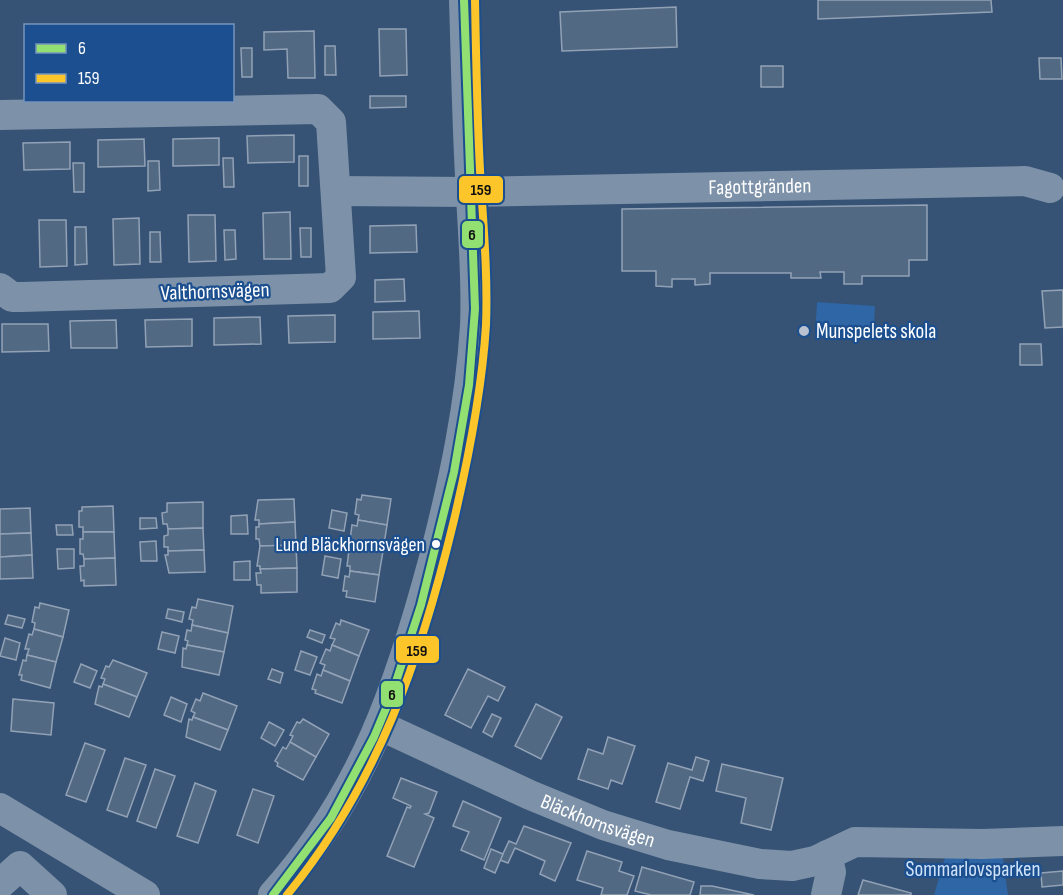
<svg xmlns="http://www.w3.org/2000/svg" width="1063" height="895" viewBox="0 0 1063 895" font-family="'Sofia Sans Condensed',sans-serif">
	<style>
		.green { fill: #2f66a5 }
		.building { fill: #526984; stroke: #92a2b6; stroke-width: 1.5 }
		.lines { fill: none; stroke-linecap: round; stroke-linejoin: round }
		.minor { stroke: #7d92a8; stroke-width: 30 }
		.bus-1-casing { stroke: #1b4f8f; stroke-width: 12 }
		.bus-2-casing { stroke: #1b4f8f; stroke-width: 12 }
		.bus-1 { stroke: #93e072; stroke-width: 8 }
		.bus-2 { stroke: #fcc52a; stroke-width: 8 }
		.poi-dot { fill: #b9c2ce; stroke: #1b4f8f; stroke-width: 2 }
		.bus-dot { fill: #fff; stroke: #1b4f8f; stroke-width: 2 }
		.labels { text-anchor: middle; stroke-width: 4.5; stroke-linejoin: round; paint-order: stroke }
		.bus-label { font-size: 20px; fill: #fff; stroke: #1b4f8f; text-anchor: end }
		.street-label { font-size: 21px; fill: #fff; stroke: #1b4f8f }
		.poi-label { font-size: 21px; fill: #fff; stroke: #1b4f8f; text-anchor: start }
		.park-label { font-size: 21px; fill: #cfe3fa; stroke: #1b4f8f }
		.line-badge { stroke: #1b4f8f; stroke-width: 2 }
		.pale-badge-label { font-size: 16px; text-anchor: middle; font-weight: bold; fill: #111 }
	</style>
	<rect width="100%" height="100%" fill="#365274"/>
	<!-- green -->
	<g class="green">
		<polygon points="817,302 875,306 873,340 815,336"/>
		<polygon points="949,844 1001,844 1008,895 934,895"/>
	</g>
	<!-- building -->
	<g class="building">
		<polygon points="818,0 991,0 992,12 818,19"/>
		<polygon points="676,7 677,47 562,51 560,12"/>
		<polygon points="379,29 406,29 407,75 380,76"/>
		<polygon points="314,31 315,78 288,78 287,49 264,50 264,32"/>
		<polygon points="325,46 335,46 336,75 325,75"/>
		<polygon points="241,48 252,48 252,77 242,77"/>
		<polygon points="1039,58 1061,58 1062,79 1040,79"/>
		<rect x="761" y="66" width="22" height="21"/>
		<polygon points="370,96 406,96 406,107 370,108"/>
		<polygon points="294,135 294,162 248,163 247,136"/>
		<polygon points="219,138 219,165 173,166 173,139"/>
		<polygon points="144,139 145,166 98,167 98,140"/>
		<polygon points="70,142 70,169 24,170 23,143"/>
		<rect x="299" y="156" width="9" height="30"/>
		<polygon points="223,158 233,158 234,187 224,187"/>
		<polygon points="148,161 159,161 160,190 148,191"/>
		<polygon points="73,163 84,163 84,192 74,192"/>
		<polygon points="927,205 927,260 909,260 909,276 862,276 862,284 844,284 844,272 820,272 821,278 791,278 791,273 710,273 710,284 695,285 695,279 672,279 672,287 656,286 656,271 622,271 622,209"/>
		<polygon points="290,212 291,259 264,259 263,213"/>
		<polygon points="188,215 215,215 216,261 189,262"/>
		<polygon points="139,218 140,264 114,265 113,219"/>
		<polygon points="39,220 66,220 67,266 40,267"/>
		<polygon points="416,225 417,252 370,253 370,226"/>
		<polygon points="75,227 86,227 87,264 75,265"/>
		<polygon points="300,228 311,228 311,257 301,257"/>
		<polygon points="224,230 235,230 236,259 225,260"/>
		<polygon points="150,232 160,232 161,262 150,262"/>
		<polygon points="404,279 405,301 375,302 375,280"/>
		<polygon points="1063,290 1063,327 1045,328 1042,291"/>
		<polygon points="419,311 420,338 373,339 373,312"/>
		<polygon points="335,315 335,342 289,343 288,316"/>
		<polygon points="260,317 261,344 214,345 214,318"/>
		<polygon points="192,319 192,346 146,347 145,320"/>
		<polygon points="116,320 117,348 71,348 70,321"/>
		<polygon points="2,324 48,324 49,351 2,352"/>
		<polygon points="1020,344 1041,344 1042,365 1020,365"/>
		<polygon points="362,495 391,499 387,525 358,520 359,515 355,514 357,499 361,500"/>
		<polygon points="294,499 295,522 259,524 259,520 255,520 258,500"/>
		<polygon points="203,502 203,528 168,529 167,524 163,524 162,513 167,512 167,503"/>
		<polygon points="113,506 114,532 83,532 83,527 79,527 79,511 82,511 82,507"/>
		<polygon points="30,508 31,533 0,534 0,509"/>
		<polygon points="332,510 347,513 344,531 329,528"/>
		<polygon points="247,515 248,534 231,534 231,516"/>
		<polygon points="140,518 156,518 157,528 140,529"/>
		<polygon points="358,520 387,525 383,551 354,546 355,541 350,540 352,525 357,526"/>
		<polygon points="295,522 296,545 260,546 259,539 256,539 256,527 259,527 259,524"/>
		<polygon points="56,525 72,525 73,535 57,535"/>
		<polygon points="203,528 204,550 168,551 168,547 164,547 164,536 168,535 168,529"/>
		<polygon points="83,532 114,532 115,558 84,559 83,554 80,554 80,539 83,539"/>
		<polygon points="31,533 32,555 0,557 0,534"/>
		<polygon points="156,541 157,561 141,561 140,542"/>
		<polygon points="296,545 297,568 260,569 260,566 257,566 260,546"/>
		<polygon points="354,546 383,551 379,575 350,571 350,566 347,566 349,550 353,551"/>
		<polygon points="57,549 74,549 74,568 58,569"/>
		<polygon points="204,550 205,572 169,573 165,555 168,555 168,551"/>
		<polygon points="32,555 33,578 0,579 0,557"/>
		<polygon points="325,556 341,559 338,578 322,575"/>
		<polygon points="115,558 116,585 84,586 84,580 81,581 80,566 84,566 84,559"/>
		<polygon points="250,561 250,580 234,580 234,562"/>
		<polygon points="297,568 297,592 261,593 261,585 257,585 256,573 261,573 260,569"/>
		<polygon points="350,571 379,575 375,602 346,597 347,591 343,591 345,576 349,577"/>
		<polygon points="198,599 233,606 228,633 192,625 193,620 189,619 192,607 196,608"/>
		<polygon points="40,603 69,610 63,637 34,629 35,623 32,622 35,607 39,608"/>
		<polygon points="168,609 184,612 182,622 166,618"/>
		<polygon points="8,615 25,619 22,628 5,624"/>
		<polygon points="341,620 369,630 359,656 332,645 335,639 330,638 336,623 340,625"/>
		<polygon points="192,625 228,633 224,652 187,645 188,641 185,640 187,630 191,631"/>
		<polygon points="34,629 63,637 56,662 27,655 29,649 25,649 29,634 32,635"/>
		<polygon points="310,630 325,635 322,643 307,637"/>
		<polygon points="162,632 179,636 175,653 158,649"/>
		<polygon points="5,638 20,643 16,660 0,656"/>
		<polygon points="187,645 224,652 219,675 182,667 183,648 186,649"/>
		<polygon points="332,645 359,656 350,681 323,670 325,665 320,663 326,649 330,651"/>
		<polygon points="301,651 317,657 310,675 295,670"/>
		<polygon points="27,655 56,662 50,688 21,680 22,675 19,675 23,660 26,661"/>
		<polygon points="113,660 147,673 137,697 103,684 105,679 101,678 106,666 109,667"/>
		<polygon points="81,664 97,671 90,688 74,682"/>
		<polygon points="272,669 283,673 280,683 268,679"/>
		<polygon points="468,669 505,687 498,701 488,696 471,728 445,715"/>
		<polygon points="323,670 350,681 342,703 315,693 316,690 312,689 317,674 321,676"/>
		<polygon points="103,684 137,697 129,717 95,704 99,686 102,687"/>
		<polygon points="203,693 237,706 228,730 193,717 195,713 191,711 196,699 200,701"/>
		<polygon points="171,697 187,704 181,722 164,715"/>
		<polygon points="13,699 54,703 51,735 11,731"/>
		<polygon points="536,704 562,717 541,759 515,746"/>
		<polygon points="492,714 501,718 492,737 483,732"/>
		<polygon points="193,717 228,730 220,750 186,737 189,719 192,720"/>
		<polygon points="303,719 329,734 316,757 290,742 293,736 290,735 297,722 300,723"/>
		<polygon points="269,722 284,730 275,746 261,738"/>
		<polygon points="608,737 635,746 622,784 611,780 608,789 578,779 588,749 603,754"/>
		<polygon points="290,742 316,757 303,780 277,766 278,763 275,761 283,747 286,749"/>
		<polygon points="85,743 105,750 86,802 66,795"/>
		<polygon points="696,757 709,761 703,781 690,777 680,809 656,802 668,763 692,770"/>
		<polygon points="125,758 146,765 127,817 107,810"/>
		<polygon points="722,764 783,778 771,830 741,823 746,798 716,791"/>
		<polygon points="155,769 175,776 156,828 137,821"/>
		<polygon points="401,778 437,792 429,813 425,814 434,818 414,867 387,856 407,807 410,808 411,806 393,798"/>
		<polygon points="195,783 216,791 198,843 177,836"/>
		<polygon points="253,789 274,796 258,843 237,835"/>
		<polygon points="463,801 501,818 484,860 461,850 469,832 453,826"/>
		<polygon points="524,826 571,843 555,881 540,874 545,861 515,848 508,863 500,860 509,841 516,844"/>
		<polygon points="491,849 503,854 495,873 484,868"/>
		<polygon points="587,851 622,862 619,871 634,876 627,895 601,895 603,888 577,880"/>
		<polygon points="642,867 694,882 690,895 651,895 635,891"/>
		<polygon points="1063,871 1063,885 1042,887 1041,873"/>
		<polygon points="863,880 911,893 911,895 858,895"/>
		<polygon points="701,886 712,886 754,895 700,895"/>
	</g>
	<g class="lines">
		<!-- minor -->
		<g class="minor">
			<polyline points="0,115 318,109 331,122 341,277 330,288 21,297 12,297 0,288"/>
			<path id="s1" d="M336,191L471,192L1025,181L1050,188"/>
			<path id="s2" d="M381,726L530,795L603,825L668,845L760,864L792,866L815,861L855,842L982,844L1063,841"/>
			<polyline points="0,808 145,895"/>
			<polyline points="0,884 20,866 52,895"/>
			<path d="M273,895C363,795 400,685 434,558C454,481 470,405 475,326C477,281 473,238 471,194C467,129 466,64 464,0"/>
			<polyline points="826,895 831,872 827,855"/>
		</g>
		<!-- bus-1 casing -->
		<g class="bus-1-casing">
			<polyline id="bus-1" points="273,895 331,818 374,737 392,694 421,605 454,472 469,385 475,309 464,0"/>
		</g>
		<!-- bus-2 casing -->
		<g class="bus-2-casing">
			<path id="bus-2" d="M287,895C378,784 421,658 454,520C469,456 482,391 486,325C488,273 483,221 480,170C477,113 476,57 475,0"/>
		</g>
		<!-- bus-1 -->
		<use href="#bus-1" class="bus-1"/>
		<!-- bus-2 -->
		<use href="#bus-2" class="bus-2"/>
	</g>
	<!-- markers -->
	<circle class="poi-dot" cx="804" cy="331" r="6"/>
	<circle class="bus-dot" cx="436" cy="544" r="5"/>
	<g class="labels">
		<!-- bus labels -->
		<g class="bus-label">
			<text x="425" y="551">Lund Bläckhornsvägen</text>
		</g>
		<!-- street labels -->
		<g class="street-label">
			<text dy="7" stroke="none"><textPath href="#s1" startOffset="424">Fagottgränden</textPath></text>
			<text transform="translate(215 291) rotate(-2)" y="7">Valthornsvägen</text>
			<text dy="7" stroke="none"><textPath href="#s2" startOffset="237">Bläckhornsvägen</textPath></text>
		</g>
		<!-- poi labels -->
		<g class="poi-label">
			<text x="816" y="338">Munspelets skola</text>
		</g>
		<!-- park labels -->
		<g class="park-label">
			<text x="973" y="876">Sommarlovsparken</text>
		</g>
	</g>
	<g class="line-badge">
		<rect x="458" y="175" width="46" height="29" rx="6" fill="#fcc52a"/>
		<rect x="461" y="220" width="23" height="29" rx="6" fill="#93e072"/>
		<rect x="395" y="635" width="45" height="29" rx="6" fill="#fcc52a"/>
		<rect x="380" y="680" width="24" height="28" rx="6" fill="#93e072"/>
	</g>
	<g class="pale-badge-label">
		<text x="481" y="195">159</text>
		<text x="472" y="240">6</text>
		<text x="417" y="656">159</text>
		<text x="392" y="700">6</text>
	</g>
	<!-- legend -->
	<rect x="24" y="24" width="210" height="78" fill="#1b4f8f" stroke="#7695bc" stroke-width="1.5"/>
	<rect x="36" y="44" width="30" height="9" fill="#93e072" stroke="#7695bc" stroke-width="1.5"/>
	<text x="78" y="54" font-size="18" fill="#ffffff">6</text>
	<rect x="36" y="74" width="30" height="9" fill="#fcc52a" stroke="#7695bc" stroke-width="1.5"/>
	<text x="78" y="84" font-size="18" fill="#ffffff">159</text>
</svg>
